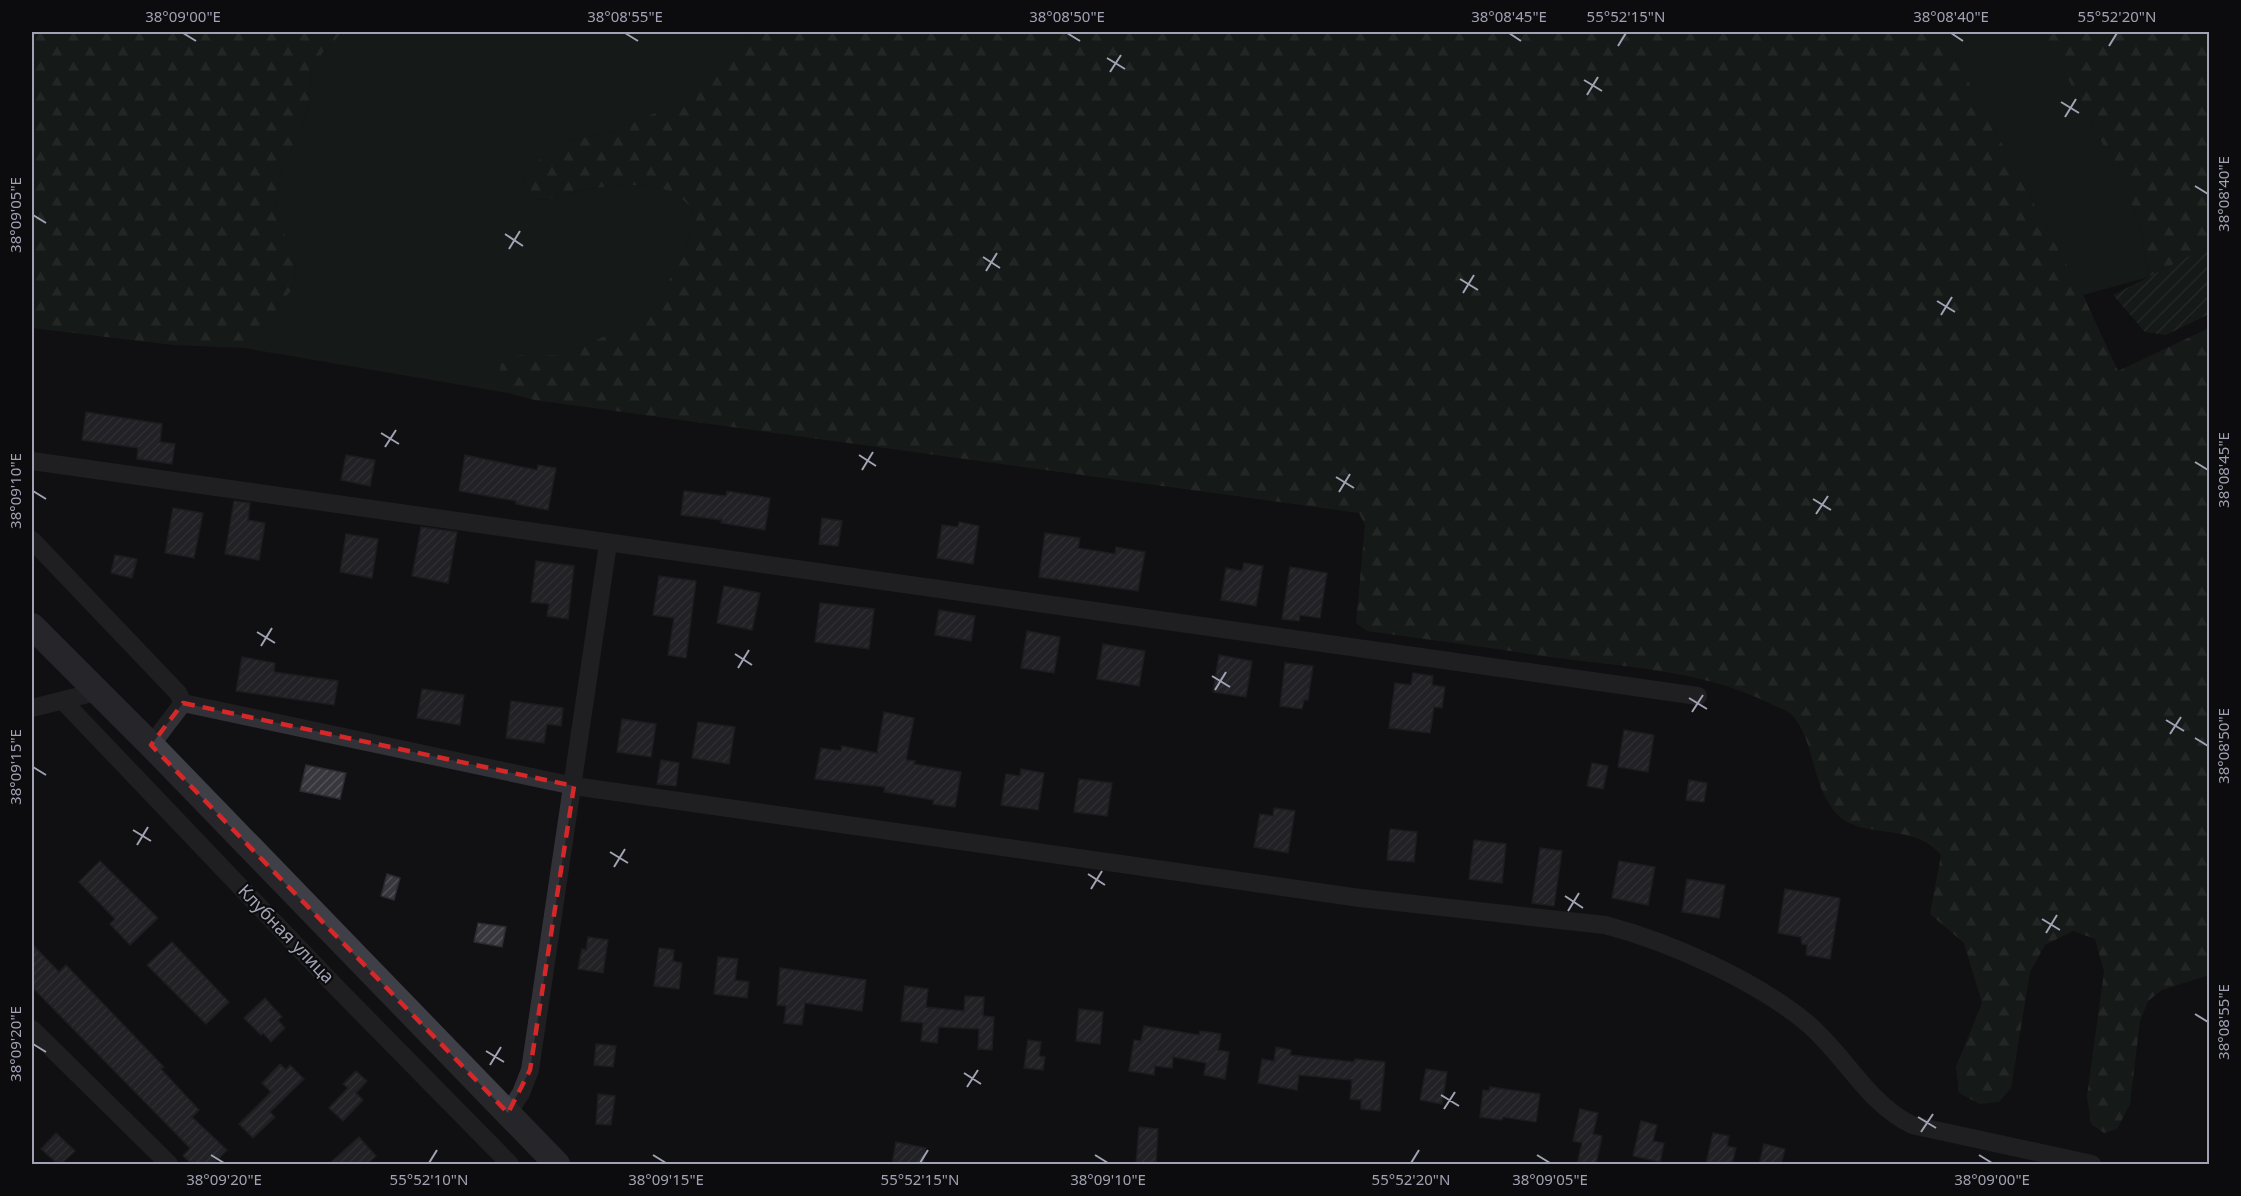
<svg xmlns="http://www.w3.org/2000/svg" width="2241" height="1196" viewBox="0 0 2241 1196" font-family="'Noto Sans',sans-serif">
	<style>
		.grass { fill: #1c251f }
		.forest { fill: url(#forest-firs) }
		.garden { fill: url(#garden-furrows) }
		.building { fill: url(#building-hatch); stroke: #2b2a2e; stroke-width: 1.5 }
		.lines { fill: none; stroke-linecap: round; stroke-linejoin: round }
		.street { stroke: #313137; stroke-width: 18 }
		.secondary { stroke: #3f3f47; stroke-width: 26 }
		.marked { fill: none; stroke: #d62828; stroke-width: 4.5; stroke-dasharray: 12 8; stroke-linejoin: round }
		.ticks { fill: none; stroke: #a1a2b4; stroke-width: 2 }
		.labels { text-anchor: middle; stroke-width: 4.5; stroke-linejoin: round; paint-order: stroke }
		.street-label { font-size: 18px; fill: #a1a2b4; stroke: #0c0b0d }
		.neatline { fill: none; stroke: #a1a2b4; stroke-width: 2 }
		.ticks-label { font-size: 15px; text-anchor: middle; fill: #a1a2b4 }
	</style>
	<defs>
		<pattern id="forest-firs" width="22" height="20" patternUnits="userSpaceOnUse" patternTransform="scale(1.5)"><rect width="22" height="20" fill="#1c251f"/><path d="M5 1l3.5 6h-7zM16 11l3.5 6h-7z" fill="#3a423d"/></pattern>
		<pattern id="garden-furrows" width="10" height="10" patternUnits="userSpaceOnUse" patternTransform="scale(1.5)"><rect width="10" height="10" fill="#1c251f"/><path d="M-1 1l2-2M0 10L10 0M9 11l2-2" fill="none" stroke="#3a423d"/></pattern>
		<pattern id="building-hatch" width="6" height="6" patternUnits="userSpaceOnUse" patternTransform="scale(1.5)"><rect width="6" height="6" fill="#38373d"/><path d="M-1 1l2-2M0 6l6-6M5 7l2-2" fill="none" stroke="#525157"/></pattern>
	</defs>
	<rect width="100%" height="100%" fill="#111012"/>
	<!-- grass -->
	<g class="grass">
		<path d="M343,32H753L668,107L612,132L568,141L532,164L523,182L530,200C553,201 562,193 584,190C615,185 666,177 689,206C692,210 694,218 696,223L660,300L620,329L564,355H519L498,380L508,393L244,348L291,291L296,266L276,211L279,178L308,110L311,75L323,52Z"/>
		<polygon points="1942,32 2043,32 2108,154 2140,223 2149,277 2083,295"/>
	</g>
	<!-- forest -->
	<g class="forest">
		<polygon points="32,32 343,32 323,52 311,75 308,110 279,178 276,211 296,266 291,291 244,348 173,345 32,328"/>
		<path d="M753,32H1942L2083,295L2118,371L2209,328V975L2162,990L2148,1001L2140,1021L2130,1104L2117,1129L2104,1133L2091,1124L2087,1096L2104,972L2095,939L2073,931L2045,945L2030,972L2011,1088L1999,1102L1980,1104L1959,1093L1956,1067L1982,1003L1964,943L1930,914L1941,855C1911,820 1861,842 1835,812C1812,785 1815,743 1793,716C1789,711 1779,708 1773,705C1704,669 1619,667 1543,656C1484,647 1426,639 1367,631L1356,623L1365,525L1359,513L535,400L508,393L498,380L501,364L519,355H564L620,329L660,300L696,223C694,218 692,210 689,206C666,177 615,185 583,190C562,193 553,201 530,200L523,182L532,164L568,141L612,132L668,107Z"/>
		<polygon points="2043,32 2209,32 2209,246 2149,277 2140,223 2108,154"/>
	</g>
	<!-- garden -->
	<polygon class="garden" points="2209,246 2209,314 2166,335 2145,332 2113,295"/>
	<!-- building -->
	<g class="building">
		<polygon points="86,412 162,424 160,442 175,444 172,464 137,459 138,448 82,440"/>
		<polygon points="346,455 375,460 370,486 341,480"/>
		<polygon points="465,455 537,470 538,465 556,468 548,510 516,504 516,501 459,491"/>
		<polygon points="684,491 726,496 727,491 770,498 765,530 721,523 722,520 681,515"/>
		<polygon points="234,501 250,503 248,520 265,523 259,560 225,554"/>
		<polygon points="173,508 203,513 194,558 165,553"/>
		<polygon points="822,518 842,521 838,546 819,544"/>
		<polygon points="959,522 979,526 973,564 937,558 942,525 958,527"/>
		<polygon points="421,527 457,532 448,583 412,576"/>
		<polygon points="1045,533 1080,538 1078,548 1115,554 1116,547 1145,552 1138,591 1039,577"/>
		<polygon points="346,534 378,539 372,578 340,572"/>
		<polygon points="115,555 137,559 132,578 111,573"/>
		<polygon points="536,561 574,566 568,619 547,616 549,604 531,602"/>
		<polygon points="1244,563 1263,566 1256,606 1221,600 1226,568 1242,571"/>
		<polygon points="1290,567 1327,573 1320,618 1300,615 1299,621 1282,619"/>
		<polygon points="659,576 696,581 686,658 668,655 674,618 653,615"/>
		<polygon points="724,586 760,593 752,630 717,623"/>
		<polygon points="820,603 874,609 869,649 815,642"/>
		<polygon points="939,610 975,616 971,641 935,635"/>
		<polygon points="1027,631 1060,637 1054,673 1021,668"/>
		<polygon points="1103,644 1145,651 1139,686 1097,679"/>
		<polygon points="1219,655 1252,661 1246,697 1213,692"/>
		<polygon points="242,657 275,663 274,672 338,681 334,705 236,691"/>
		<polygon points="1285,663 1313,666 1308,700 1304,700 1302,709 1280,706"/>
		<polygon points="1413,673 1433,676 1432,685 1445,687 1442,708 1434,707 1430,733 1389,728 1395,683 1411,685"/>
		<polygon points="422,689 464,695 460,725 417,718"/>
		<polygon points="511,701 563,708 561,726 547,724 544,743 506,738"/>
		<polygon points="884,712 914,718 906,760 915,761 914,764 961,772 955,807 933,804 934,800 884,792 885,787 815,779 821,748 841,751 842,746 877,753"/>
		<polygon points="622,719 656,724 651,757 617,752"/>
		<polygon points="698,722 735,727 729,764 692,758"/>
		<polygon points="1624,730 1654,735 1648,772 1618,767"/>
		<polygon points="661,760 679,763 676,786 657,784"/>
		<polygon points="1592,763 1608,766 1603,789 1587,786"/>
		<polygon points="306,765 346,773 340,799 300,791"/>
		<polygon points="1021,769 1044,773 1038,810 1001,805 1006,774 1020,776"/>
		<polygon points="1079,779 1112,783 1107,816 1074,812"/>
		<polygon points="1689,780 1707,783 1704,802 1686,800"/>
		<polygon points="1274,808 1295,811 1288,853 1254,847 1260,814 1273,816"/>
		<polygon points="1390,829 1417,832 1414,862 1387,860"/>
		<polygon points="1474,840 1506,844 1502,883 1469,879"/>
		<polygon points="1540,848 1562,851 1554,906 1532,903"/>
		<polygon points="100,861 158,918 130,945 110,924 115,919 79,882"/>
		<polygon points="1619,861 1655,867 1648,905 1612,898"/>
		<polygon points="387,874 400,878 394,900 381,896"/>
		<polygon points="1687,879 1725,885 1719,918 1682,912"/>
		<polygon points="1785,889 1840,898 1830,959 1806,955 1807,945 1802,944 1801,937 1778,933"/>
		<polygon points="478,923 506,927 502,947 474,942"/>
		<polygon points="588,937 608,940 603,973 578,969 582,949 586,950"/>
		<polygon points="172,942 229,1002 206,1024 147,965"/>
		<polygon points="32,944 59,972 66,965 164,1067 161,1069 199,1110 192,1117 227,1150 213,1164 192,1164 183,1156 190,1148 32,987"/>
		<polygon points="659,948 674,950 673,961 682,963 679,989 654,986"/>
		<polygon points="718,957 738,959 735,980 749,982 747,998 714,994"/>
		<polygon points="780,968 866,980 862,1011 805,1003 802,1025 784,1023 786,1006 777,1005"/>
		<polygon points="905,986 928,989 926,1007 964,1011 965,996 984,997 983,1016 994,1017 992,1050 978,1049 979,1029 939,1027 937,1043 921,1041 923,1023 901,1021"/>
		<polygon points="265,998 282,1017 278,1020 285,1028 271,1042 263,1033 261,1035 244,1018"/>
		<polygon points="1079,1009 1103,1012 1100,1044 1076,1041"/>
		<polygon points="1144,1026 1199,1035 1200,1031 1221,1034 1218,1050 1229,1052 1225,1079 1204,1075 1206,1063 1173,1057 1172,1068 1155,1066 1154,1075 1129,1071 1134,1040 1141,1041"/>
		<polygon points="1028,1040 1041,1042 1039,1056 1045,1057 1043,1070 1024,1068"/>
		<polygon points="596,1044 616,1046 613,1067 594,1065"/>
		<polygon points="1276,1047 1291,1050 1290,1055 1354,1062 1355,1059 1385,1062 1380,1111 1361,1109 1361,1100 1350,1099 1352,1080 1299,1075 1297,1090 1258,1083 1262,1059 1274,1061"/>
		<polygon points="280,1064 286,1070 290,1065 304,1079 270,1112 275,1117 253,1138 239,1124 271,1092 262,1083"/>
		<polygon points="1426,1069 1447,1072 1442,1104 1420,1100"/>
		<polygon points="356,1071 367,1081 356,1093 363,1100 343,1121 329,1108 348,1088 343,1084"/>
		<polygon points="1490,1087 1540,1094 1536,1122 1503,1117 1502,1120 1480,1117 1483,1090 1489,1091"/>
		<polygon points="598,1094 615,1096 611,1125 596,1124"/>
		<polygon points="1580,1109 1598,1113 1593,1134 1602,1136 1596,1164 1577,1164 1582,1143 1573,1141"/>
		<polygon points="1641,1121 1657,1125 1653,1141 1664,1143 1660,1162 1633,1156"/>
		<polygon points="1139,1127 1158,1129 1156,1164 1136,1164"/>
		<polygon points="56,1133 75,1151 61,1164 58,1164 41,1149"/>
		<polygon points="1713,1133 1729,1136 1727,1146 1736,1148 1732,1164 1706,1164"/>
		<polygon points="359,1137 376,1156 367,1164 329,1164"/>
		<polygon points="896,1142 926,1148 923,1164 892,1164"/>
		<polygon points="1764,1144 1785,1149 1781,1164 1759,1164"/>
	</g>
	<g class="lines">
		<!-- street -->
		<g class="street">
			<polyline points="32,461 1698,696"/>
			<polyline points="32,540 178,693 183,703"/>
			<polyline points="64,702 336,987 510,1164"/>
			<path d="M183,703L574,786L1360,898L1605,925C1670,942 1755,980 1807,1023C1845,1055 1867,1103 1912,1125L2092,1164"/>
			<polyline points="32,708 96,692"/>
			<polyline points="151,745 183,703"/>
			<polyline points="32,1029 169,1164"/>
			<polyline points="508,1113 521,1093 530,1070 608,544"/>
		</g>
		<!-- secondary -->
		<polyline class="secondary" points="32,626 151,745 557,1164"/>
	</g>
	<!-- marked area -->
	<path d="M0 0H2241V1196H0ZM183,703L574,786L530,1070L508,1113L151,745Z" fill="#111012" fill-opacity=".55" fill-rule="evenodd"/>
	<path class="marked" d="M183,703L574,786L530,1070L508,1113L151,745Z"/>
	<!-- ticks -->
	<path class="ticks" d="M183,33L196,41M625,33L638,41M1067,33L1080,41M1509,33L1521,41M1951,33L1963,41M1618,46L1626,33M2109,46L2117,33M1107,58L1125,69M1110,72L1121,55M1584,80L1602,91M1587,95L1598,77M2061,102L2079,113M2065,117L2076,99M2195,186L2208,194M33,215L46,223M505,234L523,246M509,249L520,231M983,257L1000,268M986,271L997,253M1460,279L1478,290M1463,293L1474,275M1937,301L1955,312M1941,315L1952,297M381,433L399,444M385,447L396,430M859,455L876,466M2195,462L2208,470M862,470L873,452M1336,477L1354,488M33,491L46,499M1339,492L1350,474M1813,499L1831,510M1816,514L1828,496M257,632L275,643M261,646L272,628M735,654L752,665M738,668L749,650M1212,676L1230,687M1215,690L1226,672M1689,698L1707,709M1692,712L1703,695M2166,720L2184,731M2170,734L2181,717M2195,738L2208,746M33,767L46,775M133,830L151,841M137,845L148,827M610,852L628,863M614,867L625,849M1088,874L1105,885M1091,889L1102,871M1565,896L1583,908M1568,911L1579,893M2042,919L2060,930M2046,933L2057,915M2195,1014L2208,1022M33,1044L46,1052M486,1051L504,1062M490,1065L501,1047M964,1073L981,1084M967,1087L978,1070M1441,1095L1459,1106M1444,1109L1455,1092M1918,1117L1936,1128M1921,1132L1933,1114M211,1155L224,1163M653,1155L666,1163M1095,1155L1108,1163M1537,1155L1550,1163M1979,1155L1992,1163M429,1163L437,1150M920,1163L928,1150M1411,1163L1419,1150"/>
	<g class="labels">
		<!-- street labels -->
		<g class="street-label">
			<text transform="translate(286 934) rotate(46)" y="6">Клубная улица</text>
		</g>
	</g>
	<!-- border -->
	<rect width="2241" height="1196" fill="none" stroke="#0c0b0d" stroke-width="66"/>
	<rect x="33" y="33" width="2175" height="1130" class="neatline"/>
	<g class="ticks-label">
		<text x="183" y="22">38°09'00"E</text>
		<text x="625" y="22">38°08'55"E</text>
		<text x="1067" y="22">38°08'50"E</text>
		<text x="1509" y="22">38°08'45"E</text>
		<text x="1626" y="22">55°52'15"N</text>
		<text x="1951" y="22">38°08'40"E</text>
		<text x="2117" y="22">55°52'20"N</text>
		<text transform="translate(2224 194) rotate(-90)" y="5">38°08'40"E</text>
		<text transform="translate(16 215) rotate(-90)" y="5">38°09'05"E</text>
		<text transform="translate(2224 470) rotate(-90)" y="5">38°08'45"E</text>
		<text transform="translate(16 491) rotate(-90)" y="5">38°09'10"E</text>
		<text transform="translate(2224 746) rotate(-90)" y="5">38°08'50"E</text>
		<text transform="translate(16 767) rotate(-90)" y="5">38°09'15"E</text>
		<text transform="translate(2224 1022) rotate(-90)" y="5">38°08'55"E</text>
		<text transform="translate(16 1044) rotate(-90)" y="5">38°09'20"E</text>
		<text x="224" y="1185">38°09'20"E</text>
		<text x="429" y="1185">55°52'10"N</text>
		<text x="666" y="1185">38°09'15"E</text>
		<text x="920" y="1185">55°52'15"N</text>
		<text x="1108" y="1185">38°09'10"E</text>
		<text x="1411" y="1185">55°52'20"N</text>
		<text x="1550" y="1185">38°09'05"E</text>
		<text x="1992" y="1185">38°09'00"E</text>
	</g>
</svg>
